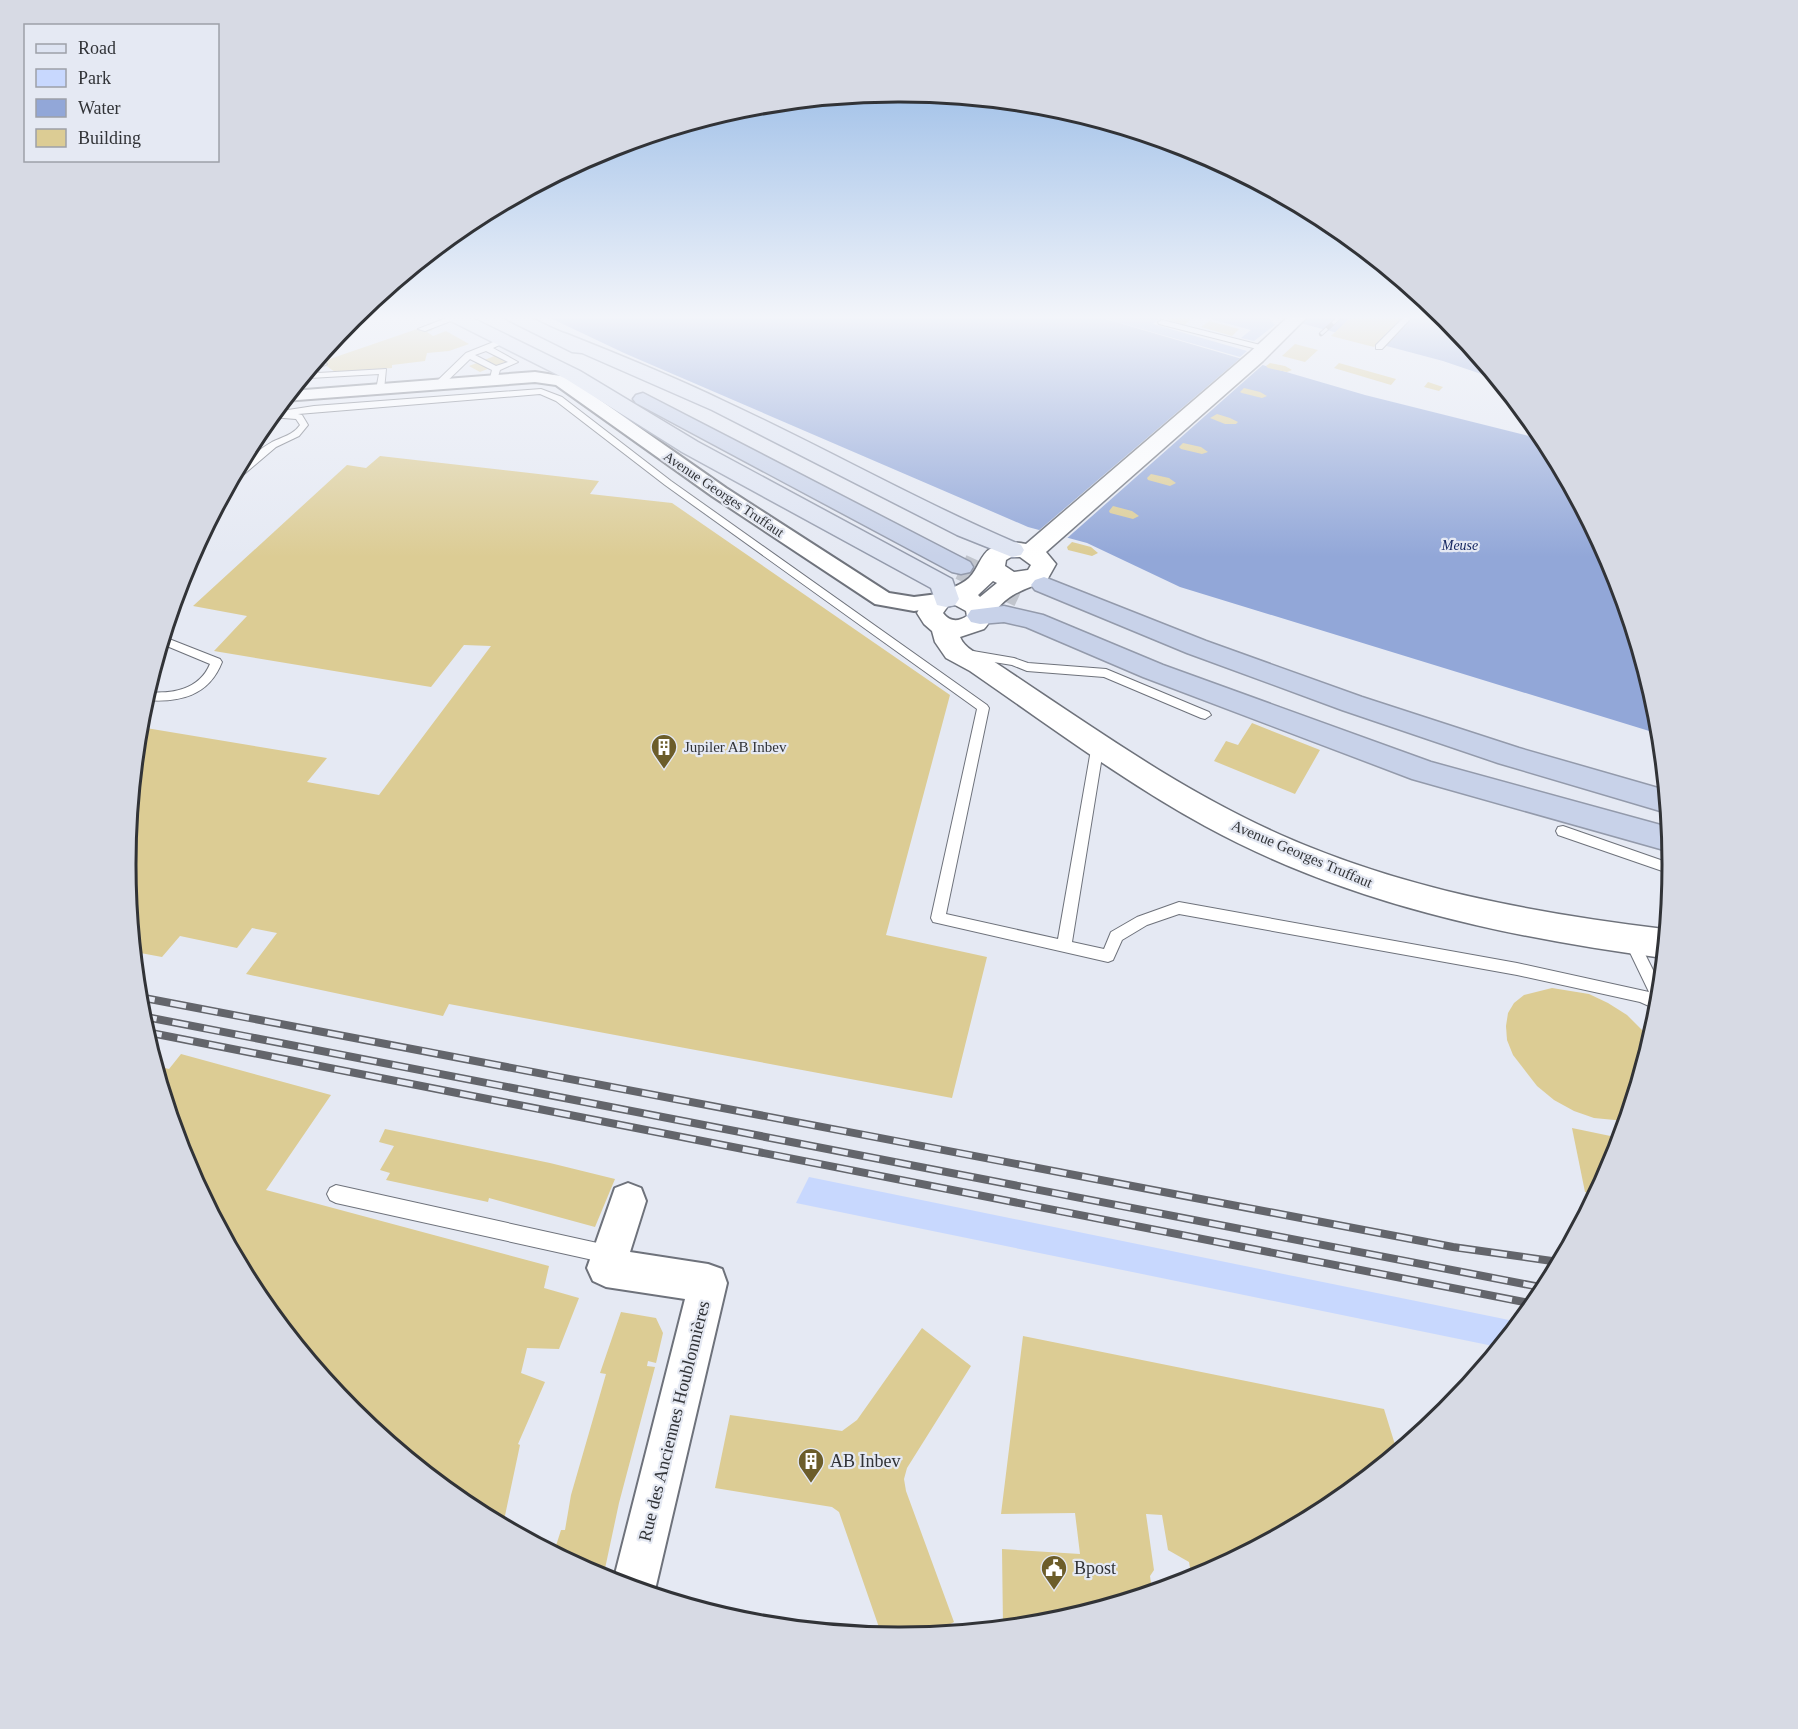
<svg xmlns="http://www.w3.org/2000/svg" width="1798" height="1729" viewBox="0 0 1798 1729" font-family="Georgia,serif">
	<style>
		.green { fill: #c8d8fe }
		.forest { fill: #a5baec }
		.water { fill: #92a7d8 }
		.pier { fill: #e5e9f3 }
		.building { fill: #dccc94 }
		.lines { fill: none; stroke-linecap: round; stroke-linejoin: round }
		.motorway-tunnel { stroke: #c1c5cd; stroke-width: 26; stroke-dasharray: 26 13; stroke-linecap: butt }
		.service-casing { stroke: #6e727b; stroke-width: 2 }
		.minor-casing { stroke: #6e727b; stroke-width: 4 }
		.tertiary-casing { stroke: #6e727b; stroke-width: 3 }
		.primary-casing { stroke: #939aab; stroke-width: 3 }
		.motorway-casing { stroke: #939aab; stroke-width: 3 }
		.service { fill: #fff; fill-rule: evenodd }
		.minor { fill: #fff; fill-rule: evenodd }
		.tertiary { fill: #fff; fill-rule: evenodd }
		.primary { fill: #dee4f2; fill-rule: evenodd }
		.motorway { fill: #c8d2e9; fill-rule: evenodd }
		.rail-far2-casing { stroke: #63656b; stroke-width: 4.5 }
		.rail-far1-casing { stroke: #63656b; stroke-width: 8 }
		.rail-casing { stroke: #63656b; stroke-width: 9 }
		.rail-far2 { stroke: #e5e9f3; stroke-width: 3; stroke-dasharray: 8; stroke-linecap: butt }
		.rail-far1 { stroke: #e5e9f3; stroke-width: 5; stroke-dasharray: 16; stroke-linecap: butt }
		.rail { stroke: #e5e9f3; stroke-width: 7; stroke-dasharray: 21; stroke-linecap: butt }
		.labels { text-anchor: middle; stroke-width: 4.5; stroke-linejoin: round; paint-order: stroke }
		.far-street-label { font-size: 14px; fill: #313337; stroke: #e5e9f3 }
		.far-water-label { font-size: 14px; font-style: italic; fill: #152761; stroke: #e5e9f3 }
		.poi-label { font-size: 15px; fill: #313337; stroke: #e5e9f3; text-anchor: start }
		.street-label { font-size: 15px; fill: #313337; stroke: #e5e9f3 }
		.near-street-label { font-size: 18px; fill: #313337; stroke: #e5e9f3 }
		.near-poi-label { font-size: 18px; fill: #313337; stroke: #e5e9f3; text-anchor: start }
		.rim { fill: none; stroke: #313337; stroke-width: 3 }
	</style>
	<rect width="100%" height="100%" fill="#e5e9f3"/>
	<!-- green -->
	<polygon class="green" points="809,1177 1519,1322 1498,1347 796,1203"/>
	<!-- forest -->
	<g class="forest">
		<polygon points="1092,315 1162,315 1153,324 1247,351 1240,357"/>
		<polygon points="1214,315 1267,315 1275,325 1254,341 1241,338 1251,330 1210,319"/>
	</g>
	<!-- water -->
	<g class="water">
		<polygon points="544,315 1092,315 1365,395 1545,440 1613,569 1657,714 1659,734 1180,587 1087,543 1028,527 624,353"/>
		<polygon points="1270,315 1442,315 1496,379 1443,361"/>
	</g>
	<!-- pier -->
	<polygon class="pier" points="1244,355 1266,362 1065,540 1037,532"/>
	<!-- building -->
	<g class="building">
		<polygon points="1174,315 1191,319 1185,325 1168,320"/>
		<polygon points="1353,315 1405,315 1374,347 1331,336"/>
		<polygon points="1209,321 1239,329 1232,336 1201,327"/>
		<polygon points="420,328 433,330 427,332 433,336 446,331 469,344 449,351 427,353 425,361 392,365 392,368 335,372 321,362"/>
		<polygon points="1295,344 1318,350 1305,362 1282,356"/>
		<polygon points="497,355 507,361 480,372 469,366"/>
		<polygon points="1270,363 1285,366 1292,370 1287,372 1268,368 1266,366"/>
		<polygon points="1339,363 1396,379 1391,385 1334,368"/>
		<polygon points="1428,382 1443,387 1439,391 1424,387"/>
		<polygon points="1244,388 1260,392 1267,396 1262,398 1242,393 1240,392"/>
		<polygon points="1217,414 1230,418 1238,422 1236,424 1225,424 1210,418"/>
		<polygon points="1183,443 1201,447 1208,452 1202,454 1181,449 1179,447"/>
		<polygon points="380,456 599,481 590,494 672,503 950,695 886,935 987,957 952,1098 449,1004 443,1016 246,974 277,933 252,928 237,948 180,936 162,957 135,952 126,864 140,727 327,758 307,782 379,795 491,646 464,645 431,687 214,651 247,616 193,606 347,465 366,468"/>
		<polygon points="1151,474 1169,478 1176,483 1170,486 1148,480 1147,478"/>
		<polygon points="1113,506 1132,511 1139,516 1133,519 1110,513 1109,511"/>
		<polygon points="1072,542 1091,547 1098,553 1092,556 1068,550 1067,547"/>
		<polygon points="1252,723 1320,750 1295,794 1214,761 1226,741 1238,745"/>
		<polygon points="1552,988 1589,994 1608,1003 1627,1015 1650,1038 1625,1121 1594,1118 1574,1111 1554,1100 1537,1086 1513,1055 1507,1040 1506,1026 1508,1013 1514,1003 1524,995"/>
		<polygon points="181,1054 331,1095 266,1190 549,1266 544,1288 579,1298 559,1349 527,1348 521,1373 545,1382 518,1444 520,1445 503,1525 469,1507 352,1411 256,1294 185,1160 156,1066 169,1069"/>
		<polygon points="1572,1128 1620,1138 1613,1161 1595,1194 1585,1192"/>
		<polygon points="385,1129 550,1163 615,1179 595,1227 489,1198 488,1202 386,1180 390,1173 380,1170 394,1146 379,1142"/>
		<polygon points="621,1312 656,1318 663,1333 656,1363 648,1361 647,1366 655,1367 619,1503 603,1578 554,1552 561,1530 565,1530 571,1495 606,1374 600,1373"/>
		<polygon points="922,1328 971,1366 907,1468 904,1479 906,1491 954,1622 932,1634 899,1637 882,1636 839,1512 832,1507 715,1488 730,1415 842,1431 857,1420"/>
		<polygon points="1023,1336 1384,1409 1397,1451 1328,1507 1313,1516 1296,1515 1298,1524 1192,1580 1189,1562 1168,1550 1162,1515 1146,1514 1154,1570 1150,1576 1151,1583 1175,1585 1049,1623 1003,1627 1002,1549 1080,1554 1075,1513 1001,1514"/>
	</g>
	<g class="lines">
		<!-- motorway-tunnel -->
		<polyline class="motorway-tunnel" points="961,567 1028,598"/>
		<!-- service casing -->
		<g class="service-casing">
			<g id="service">
				<polygon points="454,315 461,317 425,331 418,329"/>
				<polygon points="1406,315 1414,315 1382,349 1376,349 1376,345"/>
				<polygon points="1162,320 1268,347 1269,349 1265,351 1159,324 1158,322"/>
				<path d="M501,339L508,341L493,348L518,362L500,370L497,380L490,378L492,370L470,359L441,387H435V383L466,353ZM486,351L508,362L496,366L475,355Z"/>
				<path d="M323,362L327,364L319,368L318,373L386,369L384,390L380,392L376,390L379,374L310,378C308,368 315,364 323,362Z"/>
				<path d="M541,389L562,397L671,481L987,705L989,708L946,914L1058,939L1092,744L1098,740L1104,744L1072,942L1104,949L1111,932L1137,917L1179,902L1517,963L1649,992L1624,940L1626,936L1631,934L1636,936L1660,984L1658,1010L1640,1002L1517,975L1179,914L1147,925L1122,940L1113,960L1108,962L933,922L931,918L977,709L665,485L556,401L540,394L298,414L302,415L308,425L299,436L276,447L236,481H232C240,466 256,451 272,442C282,437 293,435 300,425L296,419L271,417L275,412L314,406Z"/>
				<path d="M164,637L220,659L222,662C209,696 179,703 145,700L147,692C173,694 199,690 210,664L162,644Z"/>
				<polygon points="973,651 1014,658 1028,663 1106,669 1209,712 1211,715 1205,719 1201,718 1104,677 1027,671 1012,665 969,658 969,652"/>
				<polygon points="1563,826 1672,864 1671,874 1558,835 1556,831 1558,827"/>
				<polygon points="336,1185 611,1246 617,1249 620,1255 617,1261 611,1264 336,1203 330,1200 327,1194 330,1188"/>
			</g>
		</g>
		<!-- minor casing -->
		<g class="minor-casing">
			<g id="minor">
				<polygon points="535,372 567,377 726,488 889,593 914,597 938,594 946,596 949,601 946,606 914,611 875,604 712,496 556,385 535,382 284,401 292,391"/>
				<polygon points="628,1183 641,1188 646,1201 630,1252 708,1264 722,1269 727,1283 654,1594 613,1582 685,1299 606,1287 593,1281 587,1268 615,1188"/>
			</g>
		</g>
		<!-- tertiary casing -->
		<g class="tertiary-casing">
			<path id="tertiary" d="M1290,315H1309L1263,361L1046,552L1056,564L1047,580C1028,589 1012,591 997,609C992,615 990,623 984,629L960,637C965,649 978,654 990,659C1084,721 1177,789 1281,835C1403,889 1533,913 1664,929L1663,958C1505,937 1346,903 1205,826C1123,781 1047,724 970,671L946,658L935,642L932,631L924,624L917,613C930,587 949,595 969,578C978,569 981,554 990,549C1001,543 1014,541 1026,544L1249,353ZM1011,557H1020L1031,565L1028,570L1014,572L1005,566L1006,560ZM993,581L997,583L980,597L978,595ZM955,605L966,611L967,616C958,622 950,622 943,613L948,606Z"/>
		</g>
		<!-- primary casing -->
		<g class="primary-casing">
			<g id="primary">
				<polygon points="444,315 466,315 580,371 698,442 952,579 959,599 955,605 946,607 937,605 931,588 682,452 566,379 447,319"/>
				<path d="M503,315C533,313 540,325 567,334C620,355 674,377 726,402C825,448 920,502 1021,545L1024,550L1021,555L1012,557L957,535L712,410L582,353L572,352L506,319Z"/>
			</g>
		</g>
		<!-- motorway casing -->
		<g class="motorway-casing">
			<g id="motorway">
				<polygon points="643,393 970,562 973,567 970,572 961,574 952,572 636,403 633,399 636,395"/>
				<polygon points="1044,577 1206,641 1362,697 1519,748 1665,790 1667,813 1498,763 1342,710 1187,653 1035,590 1031,585 1035,580"/>
				<polygon points="1004,606 1043,615 1163,665 1431,762 1668,827 1671,852 1412,779 1143,677 1026,627 1004,622 980,624 971,622 967,616 971,610"/>
			</g>
		</g>
		<!-- service -->
		<use href="#service" class="service"/>
		<!-- minor -->
		<use href="#minor" class="minor"/>
		<!-- tertiary -->
		<use href="#tertiary" class="tertiary"/>
		<!-- primary -->
		<use href="#primary" class="primary"/>
		<!-- motorway -->
		<use href="#motorway" class="motorway"/>
		<!-- rail-far2 casing -->
		<g class="rail-far2-casing">
			<polyline id="rail-far2" points="1321,334 1342,315"/>
		</g>
		<!-- rail-far1 casing -->
		<g class="rail-far1-casing">
			<g id="rail-far1">
				<polyline points="139,997 1453,1247 1559,1262"/>
				<polyline points="141,1016 1545,1288"/>
				<polyline points="146,1032 1534,1304"/>
			</g>
		</g>
		<!-- rail casing -->
		<g class="rail-casing">
			<polyline id="rail" points="1526,1303 1534,1304"/>
		</g>
		<!-- rail-far2 -->
		<use href="#rail-far2" class="rail-far2"/>
		<!-- rail-far1 -->
		<use href="#rail-far1" class="rail-far1"/>
		<!-- rail -->
		<use href="#rail" class="rail"/>
	</g>
	<!-- sky -->
	<linearGradient id="sky" x2="0" y2="1"><stop stop-color="#85afe2"/><stop offset="0.57" stop-color="#f3f5fa"/><stop offset="1" stop-color="#f3f5fa" stop-opacity="0"/></linearGradient>
	<rect width="1798" height="557" fill="url(#sky)"/>
	<!-- icons -->
	<defs>
		<g id="building-pin" transform="scale(1.35)"><path d="M0 17L-7.5 6A9.5 9.5 0 1 1 7.5 6Z" fill="#6c5d2a" stroke="#e5e9f3"/><path d="M-4-6H4V6H1V3H-1V6H-4ZM-2.5-4.3h1.7v1.8h-1.7ZM.8-4.3h1.7v1.8H.8ZM-2.5-1h1.7V.8h-1.7ZM.8-1h1.7V.8H.8Z" fill="#fff"/></g>
		<g id="civic-pin" transform="scale(1.35)"><path d="M0 17L-7.5 6A9.5 9.5 0 1 1 7.5 6Z" fill="#6c5d2a" stroke="#e5e9f3"/><path d="M-.6-6.5H3V-4.5H.6V-3L4-1V1h2V6H-6V1h2V-1L-.6-3ZM-1.2 2.5V6h2.4V2.5Z" fill="#fff"/></g>
	</defs>
	<g fill-rule="evenodd">
		<use href="#building-pin" x="664" y="747"/>
		<use href="#building-pin" x="811" y="1461"/>
		<use href="#civic-pin" x="1054" y="1568"/>
	</g>
	<g class="labels">
		<!-- far-street labels -->
		<g class="far-street-label">
			<text transform="translate(724 494) rotate(34)" y="5">Avenue Georges Truffaut</text>
		</g>
		<!-- far-water labels -->
		<g class="far-water-label">
			<text x="1460" y="550">Meuse</text>
		</g>
		<!-- poi labels -->
		<g class="poi-label">
			<text x="684" y="752">Jupiler AB Inbev</text>
		</g>
		<!-- street labels -->
		<g class="street-label">
			<text transform="translate(1302 854) rotate(23)" y="5">Avenue Georges Truffaut</text>
		</g>
		<!-- near-street labels -->
		<g class="near-street-label">
			<text transform="translate(674 1421) rotate(-76)" y="6">Rue des Anciennes Houblonnières</text>
		</g>
		<!-- near-poi labels -->
		<g class="near-poi-label">
			<text x="830" y="1467">AB Inbev</text>
			<text x="1074" y="1574">Bpost</text>
		</g>
	</g>
	<!-- crop -->
	<path d="M0 0H1798V1729H0ZM898 102H900A762 762 0 0 1 1662 864V865A762 762 0 0 1 900 1627H898A762 762 0 0 1 136 865V864A762 762 0 0 1 898 102Z" fill="#d7dae4" fill-rule="evenodd"/>
	<path class="rim" d="M898 102H900A762 762 0 0 1 1662 864V865A762 762 0 0 1 900 1627H898A762 762 0 0 1 136 865V864A762 762 0 0 1 898 102Z"/>
	<!-- legend -->
	<rect x="24" y="24" width="195" height="138" fill="#e5e9f3" stroke="#9da0a8" stroke-width="1.5"/>
	<rect x="36" y="44" width="30" height="9" fill="#dee4f2" stroke="#9da0a8" stroke-width="1.5"/>
	<text x="78" y="54" font-size="18" fill="#313337">Road</text>
	<rect x="36" y="69" width="30" height="18" fill="#c8d8fe" stroke="#9da0a8" stroke-width="1.5"/>
	<text x="78" y="84" font-size="18" fill="#313337">Park</text>
	<rect x="36" y="99" width="30" height="18" fill="#92a7d8" stroke="#9da0a8" stroke-width="1.5"/>
	<text x="78" y="114" font-size="18" fill="#313337">Water</text>
	<rect x="36" y="129" width="30" height="18" fill="#dccc94" stroke="#9da0a8" stroke-width="1.5"/>
	<text x="78" y="144" font-size="18" fill="#313337">Building</text>
</svg>
